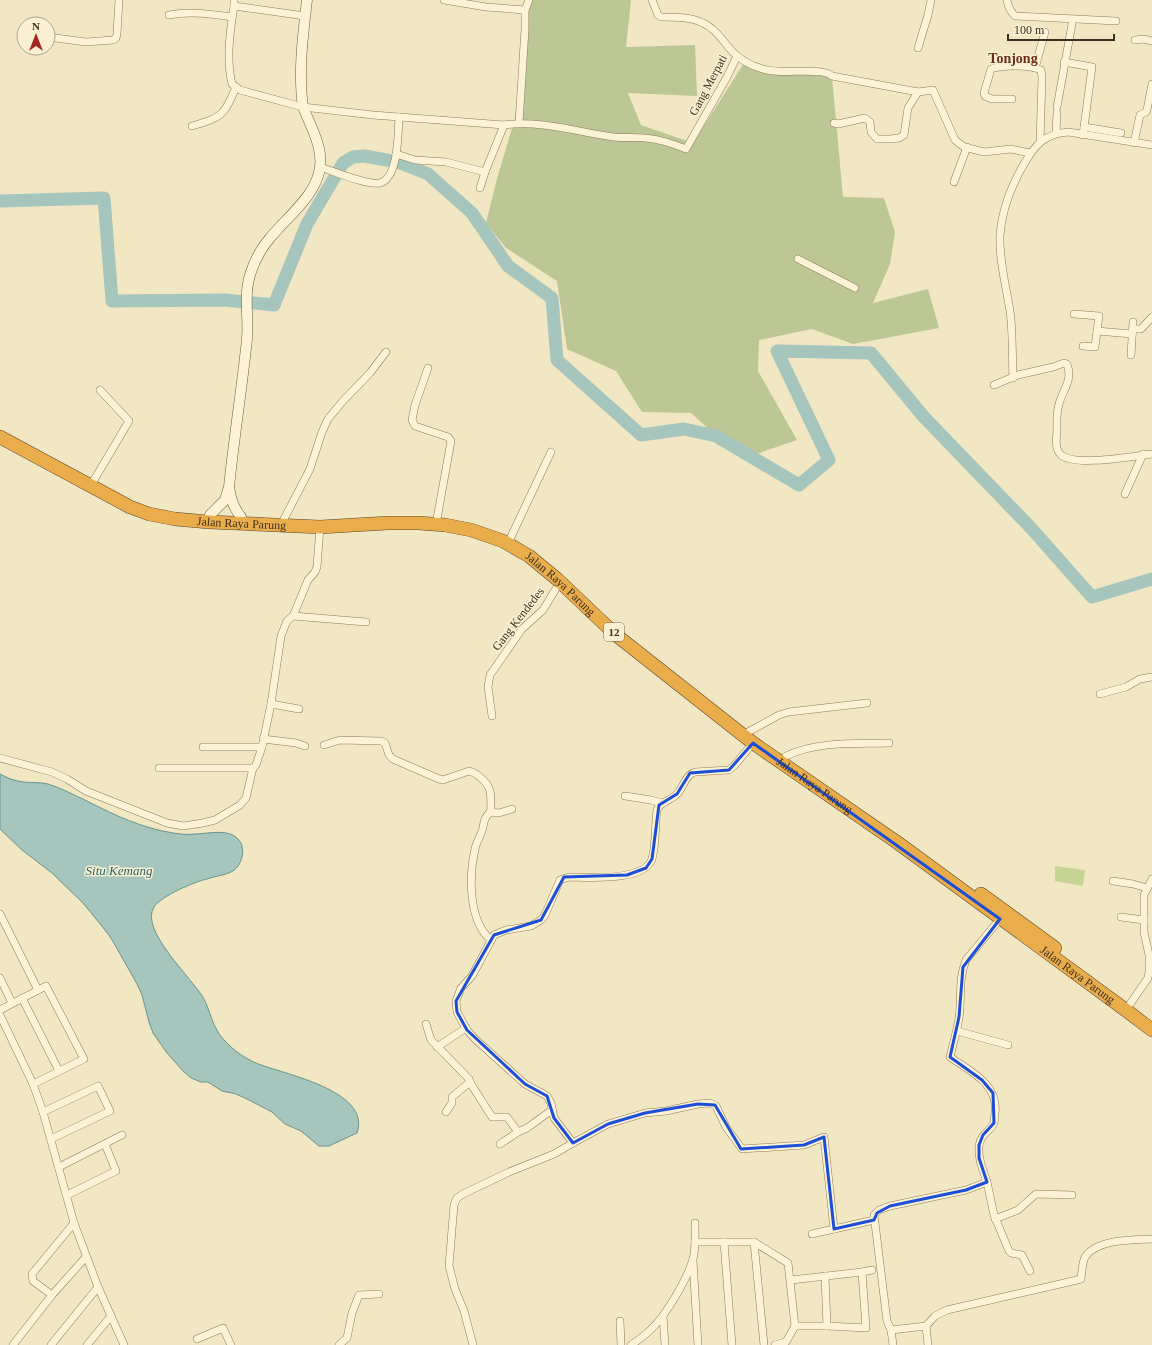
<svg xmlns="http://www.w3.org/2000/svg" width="1152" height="1345" viewBox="0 0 1152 1345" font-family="Georgia,serif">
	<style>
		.green { fill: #c7d295 }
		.cemetery { fill: #bdc695 }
		.water { fill: #a5c5bd; stroke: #6b948c }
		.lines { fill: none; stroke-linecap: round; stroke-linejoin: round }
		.river { stroke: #a5c5bd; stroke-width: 13 }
		.street-casing { stroke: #8f7857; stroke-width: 8 }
		.secondary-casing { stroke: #70593b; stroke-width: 11 }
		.highway-casing { stroke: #5c452c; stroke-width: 14 }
		.street { stroke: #fcf3d7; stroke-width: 7 }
		.secondary { stroke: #fcf3d7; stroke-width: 10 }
		.highway { stroke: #e9ad4c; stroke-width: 13 }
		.marked { fill: none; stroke: #1d4ed8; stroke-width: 3; stroke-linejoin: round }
		.labels { text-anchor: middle; stroke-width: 3; stroke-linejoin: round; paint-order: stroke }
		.shield { fill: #f9f0d3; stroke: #756854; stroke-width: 1 }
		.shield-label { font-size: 11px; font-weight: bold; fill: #3d2e1d }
		.street-label { font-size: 12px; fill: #3d2e1d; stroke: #f9f0d3 }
		.water-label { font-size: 13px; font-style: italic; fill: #2b5e5e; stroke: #f9f0d3 }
		.quarter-label { font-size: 14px; font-weight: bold; fill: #6e2f18; stroke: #f9f0d3 }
	</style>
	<rect width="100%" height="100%" fill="#f2e7c3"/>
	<!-- green -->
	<polygon class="green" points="1055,866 1085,870 1083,886 1055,881"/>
	<!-- cemetery -->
	<polygon class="cemetery" points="532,0 631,0 626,47 695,45 697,96 628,93 641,125 693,143 744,63 797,74 832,77 843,197 884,198 895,232 890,264 873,303 928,289 939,328 853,344 812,329 759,340 758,371 797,440 742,459 691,413 642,412 616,371 567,349 557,281 506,248 486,223 497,179 515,118 528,7"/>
	<!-- water -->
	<path class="water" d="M0,774C7,778 15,781 23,782C32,783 40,782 48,784C61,788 74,795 87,801C114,815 142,828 173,833C180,834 187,835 194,834C207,834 228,828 238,839C247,848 242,867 231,872C223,876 215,876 207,879C194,882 161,896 154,907C139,930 193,979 204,999C210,1011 212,1024 220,1035C229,1047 242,1057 256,1063C282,1074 372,1090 357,1133L329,1146H319L301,1131L285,1124L272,1112L247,1099L236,1094L222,1091L208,1082H201L191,1078L183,1071L167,1053L153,1033L149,1022L142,995L137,984L111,938L101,925L83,903L52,873L22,850L0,829Z"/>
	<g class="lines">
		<!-- river -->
		<polyline class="river" points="0,201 104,198 112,301 225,300 274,305 307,224 343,163 353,157 364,156 398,162 428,174 472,213 508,266 552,298 557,360 641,435 684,429 716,436 799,485 829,460 777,351 871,353 923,416 1031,528 1092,597 1152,579"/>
		<!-- street casing -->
		<g class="street-casing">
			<g id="street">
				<polyline points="234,0 234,6 305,16"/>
				<polyline points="444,0 486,7 525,10"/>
				<path d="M652,0L658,15L661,17C675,17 691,17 703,23C717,29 725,45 736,55C742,60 752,66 760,68C778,76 820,66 832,76L918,92L933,90L955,140L964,147L984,152L1011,149L1030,153"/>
				<path d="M1007,0C1008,7 1010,11 1015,16L1116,21"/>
				<path d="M234,6C230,31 226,60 232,84L240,90L303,107L373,115L504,125C542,120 577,132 614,137C624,138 635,137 645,138C660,139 673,144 686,149L727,77L737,56"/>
				<path d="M169,15C190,11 211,14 232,17"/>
				<polyline points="48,37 86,42 113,40 116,38 117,34 119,0"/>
				<polyline points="1135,40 1144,39 1152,41"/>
				<polyline points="918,48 928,15 931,0"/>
				<polyline points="1064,62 1092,67 1083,135"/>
				<polyline points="1035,68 1045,32"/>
				<path d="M1012,99H992L985,96L984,93L991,69C1004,65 1029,65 1041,70L1042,77L1040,142"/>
				<polyline points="1057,107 1072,24"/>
				<polyline points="519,123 525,29 525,10 529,0"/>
				<polyline points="834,123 838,124 865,118 870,122 871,132 877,139 890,139 899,138 904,135 908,108 918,92"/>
				<path d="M192,126C222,117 224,116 236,87"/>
				<polyline points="1084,127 1121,133"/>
				<polyline points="1056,133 1057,113"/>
				<polyline points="1134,143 1140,115 1146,112 1147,110 1152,84"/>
				<polyline points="396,154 415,160 446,162 485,172"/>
				<path d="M320,167C333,171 368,186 380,183C399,178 398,132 399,117"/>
				<polyline points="954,182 967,147"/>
				<polyline points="480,188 485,172 504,125"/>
				<polyline points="798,259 855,288"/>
				<polyline points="1074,314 1099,316 1095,347 1083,346"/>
				<polyline points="1133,329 1141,329 1152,317"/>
				<polyline points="1097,331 1132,334"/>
				<polyline points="1131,355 1133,322"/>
				<polyline points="428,368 415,405 412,420 415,426 448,437 451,441 437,519"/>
				<path d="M1013,378C1012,355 1013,333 1010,311C1006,286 999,260 1000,235C1002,210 1011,186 1024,164C1035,145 1044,134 1068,132L1152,145"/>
				<path d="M994,385L1018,375L1053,367L1064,363L1067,364C1073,381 1063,389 1059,404C1056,414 1057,423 1057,432C1056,440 1055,449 1061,455C1075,467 1133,456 1152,454"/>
				<polyline points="94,480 129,421 100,390"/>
				<polyline points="1125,494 1143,454"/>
				<polyline points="284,519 310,469 322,432 328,419 342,402 370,373 386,352"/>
				<polyline points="510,539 551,452"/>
				<polyline points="293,616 366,622"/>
				<polyline points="1100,694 1126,687 1140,679 1152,677"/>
				<polyline points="271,704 299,709"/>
				<polyline points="492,716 488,687 490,675 522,629 543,610 560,582"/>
				<polyline points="748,732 779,715 789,712 867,703"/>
				<polyline points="263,739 296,743 305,746"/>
				<path d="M324,745L340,740L381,741L385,743L389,755L393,759L439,779L443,780L469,771C474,772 476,774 480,777C494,789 490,795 491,812"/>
				<polyline points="203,747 262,747"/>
				<path d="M786,756C817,741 855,744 889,743"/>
				<polyline points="0,758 52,772 67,779 86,791 167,823 183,826 203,823 215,820 240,805 246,798 253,768"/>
				<polyline points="159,768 253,768 256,765 262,747 271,704 281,636 287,621 293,616 308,580 315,572 317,567 320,527"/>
				<polyline points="625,796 651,800 662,803"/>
				<polyline points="1113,881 1133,884 1147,888"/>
				<polyline points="0,914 38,990"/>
				<polyline points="1121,917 1144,920"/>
				<path d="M491,940C468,921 469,875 475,849C476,843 480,837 482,831C485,822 482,821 490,812L499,813L512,809"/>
				<polyline points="0,978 12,1003"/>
				<polyline points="22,998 59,1071"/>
				<polyline points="1130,1004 1148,978 1149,972 1149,955 1144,932 1144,895 1152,879"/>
				<polyline points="0,1010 46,986 84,1059 33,1084"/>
				<polyline points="0,1015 33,1084 43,1112 74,1223 98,1287 124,1345"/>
				<polyline points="426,1024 431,1040 469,1079 471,1084 492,1117 507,1117 518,1132"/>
				<polyline points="957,1031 1008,1045"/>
				<polyline points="437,1047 466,1028"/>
				<polyline points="43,1112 98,1086 110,1111 51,1139"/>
				<polyline points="446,1112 452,1103 452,1097 470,1082"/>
				<polyline points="573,1143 608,1124 645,1113 666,1111 698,1104 710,1103 716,1106 726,1127 742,1149 804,1145 824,1137 834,1229"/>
				<polyline points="500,1144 518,1132 527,1128 552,1110"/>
				<polyline points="59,1167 122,1135"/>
				<polyline points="987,1182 994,1215 1009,1251 1011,1253 1022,1255 1030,1271"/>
				<polyline points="67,1195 116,1171 105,1144"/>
				<polyline points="995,1219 1018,1210 1036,1194 1072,1195"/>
				<polyline points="812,1234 874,1220"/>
				<polyline points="695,1242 754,1242 788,1263 795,1326"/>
				<polyline points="724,1242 732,1345"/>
				<polyline points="754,1242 764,1345"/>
				<polyline points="693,1261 698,1345"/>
				<polyline points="862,1272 872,1270"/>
				<polyline points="825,1276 827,1326"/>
				<polyline points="52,1295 33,1281 32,1274 74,1223"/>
				<polyline points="663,1316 665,1345"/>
				<polyline points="620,1321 621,1345"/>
				<path d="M926,1326L935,1316L947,1310L1073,1281L1081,1279C1082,1272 1082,1263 1085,1257C1097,1239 1132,1240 1152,1239"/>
				<polyline points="891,1330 893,1345"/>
				<polyline points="197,1339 223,1328 231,1345"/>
				<polyline points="13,1345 52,1295 86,1257"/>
				<polyline points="51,1345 98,1287"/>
				<polyline points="87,1345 111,1316"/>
				<polyline points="339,1345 347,1338 352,1313 359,1295 379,1294"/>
				<path d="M473,1345L464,1311L455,1289L449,1266L454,1205L457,1198L463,1194L509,1172L554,1154L573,1143L554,1118L551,1103L547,1096L525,1084L475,1039L467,1030L457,1012L456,1001L461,988L472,976L494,935L506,930L531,926L541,920L545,915L560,880L569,877C588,877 644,882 652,859C656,846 655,824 657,810C660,801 671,801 677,794C684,787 685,775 695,772L729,770L734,766L753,743"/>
				<path d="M631,1345C637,1341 643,1337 648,1332C664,1319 687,1280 693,1259C696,1248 695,1235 695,1223"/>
				<polyline points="775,1345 786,1342 795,1326 827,1326 866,1328 862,1272 791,1280"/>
				<path d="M928,1345L926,1326L891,1330L887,1321L874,1215L879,1210L890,1206L966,1190L987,1182C983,1170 978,1159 979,1146C981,1133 990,1132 994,1123C995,1121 994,1116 995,1114C999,1084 971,1072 950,1057C953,1044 957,1031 959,1018C962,998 958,979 966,960L1000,919"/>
			</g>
		</g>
		<!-- secondary casing -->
		<g class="secondary-casing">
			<g id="secondary">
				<polyline points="210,515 225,500 228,490"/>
				<path d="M241,517C233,507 231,499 229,487C234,437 242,388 247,339C249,317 243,294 251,272C255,260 261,248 270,238C287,217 317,195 320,167C323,147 310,125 303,107C298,72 303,35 307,0"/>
			</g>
		</g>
		<!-- highway casing -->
		<g class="highway-casing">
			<g id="highway">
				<path id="s1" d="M0,437L130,507L149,514L175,519L209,522L320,527L388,523H419L445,525L471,530L503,541L529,556L557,579L616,635L753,743L898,843L1127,1011L1152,1030"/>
				<polyline points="981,894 1055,948"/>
			</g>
		</g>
		<!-- street -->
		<use href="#street" class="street"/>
		<!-- secondary -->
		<use href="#secondary" class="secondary"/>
		<!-- highway -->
		<use href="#highway" class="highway"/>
	</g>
	<!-- marked area -->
	<path class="marked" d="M753,743L1000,919L963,967L959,1017L950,1057L982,1080L993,1093L994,1123L983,1135L979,1145V1158L987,1182L966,1190L890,1206L877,1213L874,1220L834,1229L824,1137L804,1145L741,1149L715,1105L698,1104L645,1113L608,1124L573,1143L554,1118L547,1096L525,1084L467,1030L457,1012L456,1001L494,935L541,920L564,877L627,875L646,868L652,859L659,805L677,794L690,773L729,770Z"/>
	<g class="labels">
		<!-- shield labels -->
		<rect class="shield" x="604" y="623" width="20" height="18" rx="3"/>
		<g class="shield-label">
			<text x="614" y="636">12</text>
		</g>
		<!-- street labels -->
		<g class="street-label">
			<text transform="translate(708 85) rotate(-62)" y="4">Gang Merpati</text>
			<text dy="4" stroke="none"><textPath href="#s1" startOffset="261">Jalan Raya Parung</textPath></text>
			<text dy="4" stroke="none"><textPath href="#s1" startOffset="597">Jalan Raya Parung</textPath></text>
			<text transform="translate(518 619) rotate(-52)" y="4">Gang Kendedes</text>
			<text dy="4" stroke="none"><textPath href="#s1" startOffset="922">Jalan Raya Parung</textPath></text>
			<text dy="4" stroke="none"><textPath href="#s1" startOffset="1246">Jalan Raya Parung</textPath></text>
		</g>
		<!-- water labels -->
		<g class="water-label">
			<text x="119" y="875">Situ Kemang</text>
		</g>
		<!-- quarter labels -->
		<g class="quarter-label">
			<text x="1013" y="63">Tonjong</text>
		</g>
	</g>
	<!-- north arrow -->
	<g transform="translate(36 36)"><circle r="19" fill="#f9f0d3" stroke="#aea28a"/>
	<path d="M0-3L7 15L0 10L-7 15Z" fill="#a42821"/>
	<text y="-6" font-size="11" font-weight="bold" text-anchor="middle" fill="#3d2e1d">N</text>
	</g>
	<!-- scale -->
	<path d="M1008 34v6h106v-6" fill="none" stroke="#3d2e1d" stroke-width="2"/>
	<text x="1014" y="34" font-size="12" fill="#3d2e1d" stroke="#f9f0d3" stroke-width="3" paint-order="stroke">100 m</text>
</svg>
